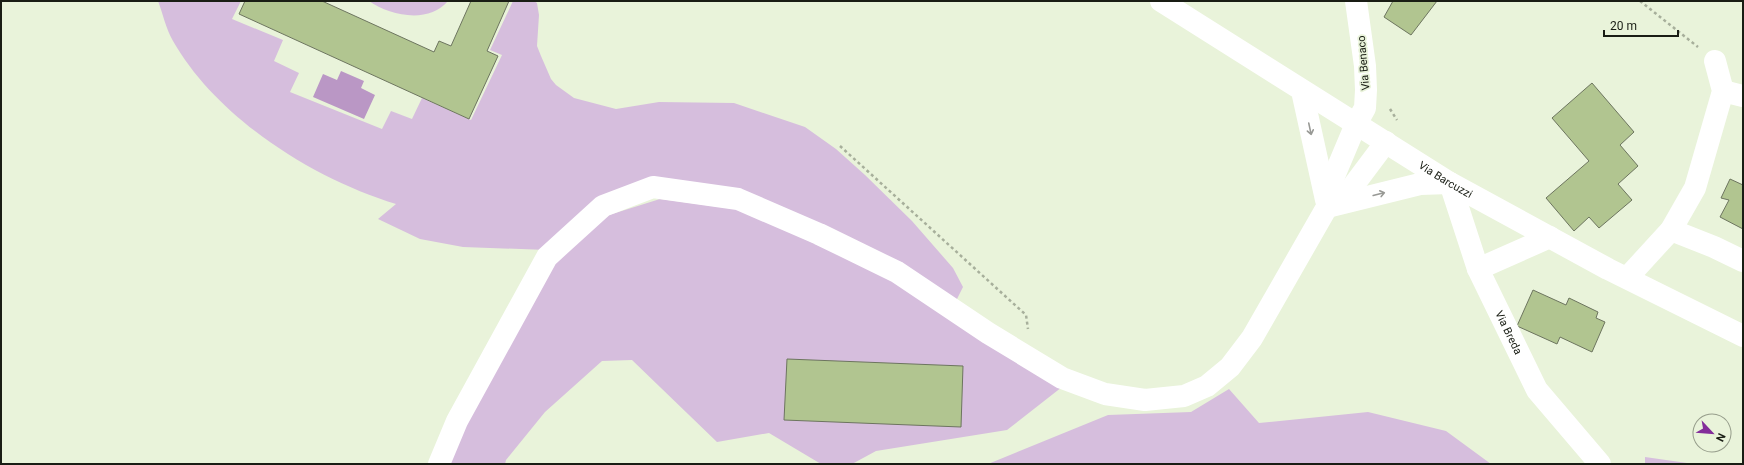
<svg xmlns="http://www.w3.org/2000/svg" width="1744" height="465" viewBox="0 0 1744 465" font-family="Roboto,sans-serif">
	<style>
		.green { fill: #d6bedd }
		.water { fill: #ba97c5 }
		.building { fill: #b1c590; stroke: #6d755f }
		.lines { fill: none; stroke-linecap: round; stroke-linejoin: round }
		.path { stroke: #a7af9b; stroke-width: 2.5; stroke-dasharray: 3 3; stroke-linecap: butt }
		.minor { stroke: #fff; stroke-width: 22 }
		.oneway { stroke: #989995 }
		.labels { text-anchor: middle; stroke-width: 3.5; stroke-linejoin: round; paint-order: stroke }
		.street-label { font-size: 11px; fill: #191d14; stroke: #e9f3da }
	</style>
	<rect width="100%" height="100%" fill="#e9f3da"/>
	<!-- green -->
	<g class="green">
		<path d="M158,1H241L232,19L283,40L274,61L299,73L290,92L382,129L391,111L412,119L422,98L471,120L502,55L490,50L513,1H534L537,3L539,15L537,46L541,56L551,79L556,85L574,98L616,109L659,102L734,103L805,127L836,149L865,175L912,221L953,268L963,287L954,305L812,221L648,182L547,250L463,247L420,239L378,219L396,204C313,179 217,118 173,41C166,29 163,14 158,1Z"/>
		<path d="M369,1H448C429,24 390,16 369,1Z"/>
		<polygon points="660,199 742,210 895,281 1062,387 1007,430 876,451 852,464 821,464 769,433 717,442 632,360 602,361 545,412 506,460 505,464 445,464 558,256 609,215"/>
		<polygon points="1229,389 1259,423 1368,412 1446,431 1491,464 988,464 1108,415 1191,412"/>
		<polygon points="1645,457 1694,464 1645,464"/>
	</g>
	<!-- water -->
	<polygon class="water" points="341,71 364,81 361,88 375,95 364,119 313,97 323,74 337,80"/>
	<!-- building -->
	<g class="building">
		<polygon points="245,1 322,1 434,52 439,41 451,46 471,1 509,1 487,51 498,56 469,119 239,14"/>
		<polygon points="1393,1 1437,1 1411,35 1384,17"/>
		<polygon points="1592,83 1634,132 1620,145 1638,166 1618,184 1632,200 1599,228 1589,217 1574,231 1546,198 1589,161 1552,118"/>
		<polygon points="1730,179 1743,185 1743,229 1720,217 1729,200 1721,198"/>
		<polygon points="1533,290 1566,305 1569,298 1598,312 1596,318 1605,322 1592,352 1560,337 1557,344 1517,326"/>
		<polygon points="787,359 963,366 961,427 784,420"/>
	</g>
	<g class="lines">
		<!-- path -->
		<g class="path">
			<polyline points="1640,1 1698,47"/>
			<polyline points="1390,109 1397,120"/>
			<polyline points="840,146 1026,315 1028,329"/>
		</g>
		<!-- minor -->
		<g class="minor">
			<path id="s1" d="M1161,1L1450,183L1608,269L1743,336"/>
			<polyline points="1302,91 1326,200"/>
			<polyline points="1723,91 1743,96"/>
			<path id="s2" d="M1450,183L1478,269L1537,390L1600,464"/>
			<polyline points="1330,205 1350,190 1386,142"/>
			<polyline points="1327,207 1420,184 1450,183"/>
			<polyline points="1671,230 1714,247 1743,261"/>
			<polyline points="1478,269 1550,237"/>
			<polyline points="1627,278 1671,230 1695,188 1723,91 1715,61"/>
			<polyline points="439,464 457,421 547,257 603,206 653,187 738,199 819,234 897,272 988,333 1062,378 1105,394 1145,400 1184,396 1207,386 1230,367 1252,338 1327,207 1332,181 1356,124 1365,108 1366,90 1365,66 1356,1"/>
		</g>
	</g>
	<!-- one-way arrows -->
	<defs><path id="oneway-shaft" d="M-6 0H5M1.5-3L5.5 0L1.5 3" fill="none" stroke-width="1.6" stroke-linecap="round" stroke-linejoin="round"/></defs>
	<g class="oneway">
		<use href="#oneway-shaft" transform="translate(1310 129) rotate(78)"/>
		<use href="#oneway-shaft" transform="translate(1379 194) rotate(-14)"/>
	</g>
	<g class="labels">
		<!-- street labels -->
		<g class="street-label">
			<text transform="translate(1363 63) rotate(-95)" y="4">Via Benaco</text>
			<text dy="4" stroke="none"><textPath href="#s1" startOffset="336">Via Barcuzzi</textPath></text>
			<text dy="4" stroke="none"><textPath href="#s2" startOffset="161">Via Breda</textPath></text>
		</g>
	</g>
	<!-- border -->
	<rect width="1744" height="465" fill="none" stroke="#191d14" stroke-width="4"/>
	<!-- north arrow -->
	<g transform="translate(1712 433) rotate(116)"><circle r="19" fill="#e9f3da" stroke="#969d8b"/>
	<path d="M0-3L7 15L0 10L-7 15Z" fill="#832d9a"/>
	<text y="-6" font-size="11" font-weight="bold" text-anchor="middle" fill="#191d14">N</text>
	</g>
	<!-- scale -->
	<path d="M1604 30v6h74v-6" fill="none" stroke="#191d14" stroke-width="2"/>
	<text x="1610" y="30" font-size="12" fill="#191d14" stroke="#e9f3da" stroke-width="3" paint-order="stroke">20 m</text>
</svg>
